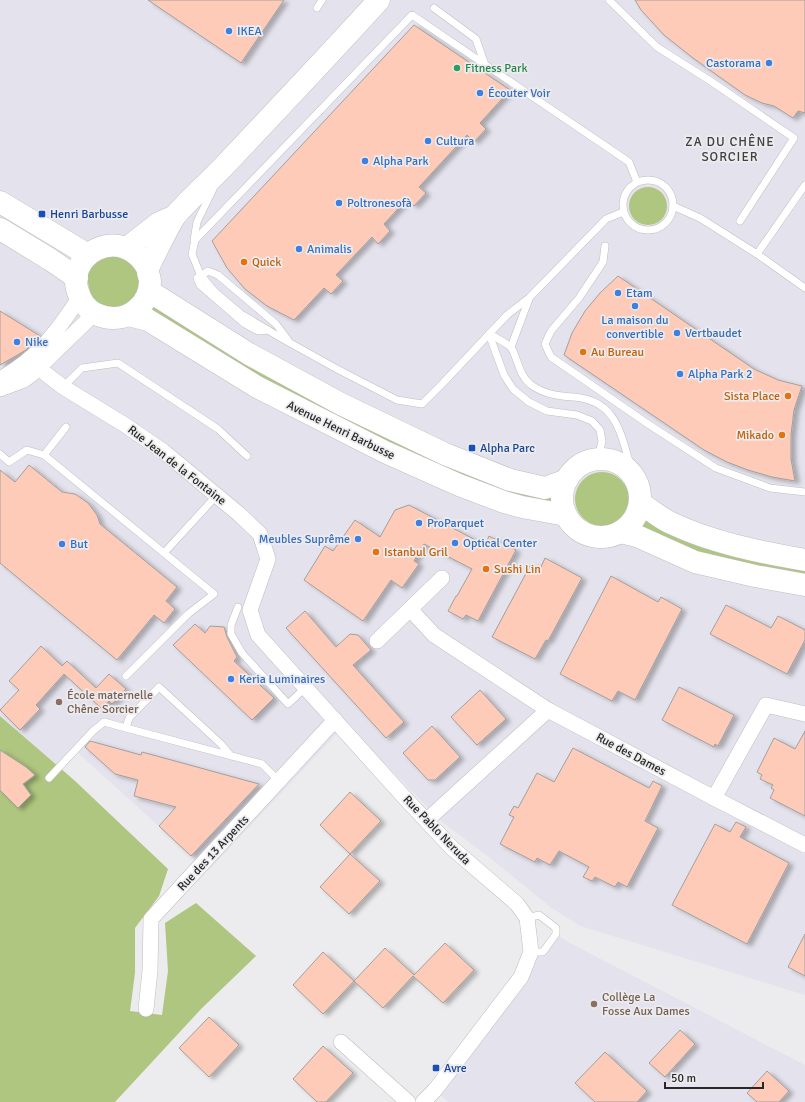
<svg xmlns="http://www.w3.org/2000/svg" width="805" height="1102" viewBox="0 0 805 1102" font-family="Signika,sans-serif">
	<style>
		.built { fill: #e4e3ed }
		.green { fill: #aec67f }
		.building { fill: #fecbb9; stroke: #a29f9e; filter: url(#shadow) }
		.lines { fill: none; stroke-linecap: round; stroke-linejoin: round }
		.service-casing { stroke: #bebec0; stroke-width: 8 }
		.minor-casing { stroke: #bebec0; stroke-width: 16 }
		.primary-casing { stroke: #bebec0; stroke-width: 23 }
		.service { stroke: #fff; stroke-width: 7 }
		.minor { stroke: #fff; stroke-width: 15 }
		.primary { stroke: #fff; stroke-width: 22 }
		.shop-dot { fill: #3f7fe0; stroke: #ececee; stroke-width: 1.5 }
		.leisure-dot { fill: #2e9e5b; stroke: #ececee; stroke-width: 1.5 }
		.transit-dot { fill: #1a4fb4; stroke: #ececee; stroke-width: 1.5 }
		.food-dot { fill: #e8710a; stroke: #ececee; stroke-width: 1.5 }
		.education-dot { fill: #8d6e63; stroke: #ececee; stroke-width: 1.5 }
		.labels { text-anchor: middle; stroke-width: 3.5; stroke-linejoin: round; paint-order: stroke }
		.shop-label { font-size: 12px; fill: #366cbe; stroke: #ececee; text-anchor: start }
		.leisure-label { font-size: 12px; fill: #27864d; stroke: #ececee; text-anchor: start }
		.transit-label { font-size: 12px; fill: #164399; stroke: #ececee; text-anchor: start }
		.food-label { font-size: 12px; fill: #c56008; stroke: #ececee; text-anchor: start }
		.street-label { font-size: 12px; fill: #282828; stroke: #ececee }
		.education-label { font-size: 12px; fill: #785e54; stroke: #ececee; text-anchor: start }
		.neighbourhood-label { font-size: 13px; letter-spacing: 1px; fill: #414143; stroke: #ececee }
	</style>
	<defs>
		<filter id="shadow"><feDropShadow dx="4.5" dy="2.5" stdDeviation="2" flood-color="#0004"/></filter>
	</defs>
	<rect width="100%" height="100%" fill="#ececee"/>
	<!-- built -->
	<g class="built">
		<polygon points="0,0 805,0 805,995 580,926 550,907 489,857 442,822 346,724 208,871 76,751 59,768 0,715"/>
		<polygon points="556,934 570,943 805,1065 805,1102 448,1102 435,1090 531,952 543,952"/>
	</g>
	<!-- green -->
	<g class="green">
		<circle cx="648" cy="206" r="19"/>
		<polygon points="115,255 131,261 140,276 138,294 127,307 109,310 92,301 86,274 97,259"/>
		<polygon points="155,304 212,340 559,493 559,507 500,494 339,421 149,315"/>
		<circle cx="602" cy="499" r="27"/>
		<polygon points="648,517 805,568 805,577 687,551 640,528"/>
		<polygon points="0,716 74,780 168,869 159,896 135,928 135,973 130,1011 162,1015 168,971 165,923 196,903 256,956 202,1008 115,1102 0,1102"/>
	</g>
	<!-- building -->
	<g class="building">
		<polygon points="148,0 284,0 241,63"/>
		<polygon points="635,0 805,0 805,113 798,111 793,118 774,106 762,103 745,95 693,58 664,35 641,10"/>
		<polygon points="414,25 510,90 480,123 486,129 474,142 467,135 419,187 426,193 414,206 407,199 384,224 390,231 378,244 372,237 336,275 343,281 331,294 324,288 294,320 267,306 245,289 227,268 212,241"/>
		<polygon points="618,276 754,369 778,380 802,386 794,410 791,435 791,459 795,481 772,477 748,470 727,462 704,450 564,355 572,333 585,311 600,293"/>
		<polygon points="0,311 40,336 26,350 0,365"/>
		<polygon points="29,465 62,492 75,494 88,503 97,515 100,524 177,587 166,601 175,609 164,623 154,615 117,660 0,563 0,470 15,482"/>
		<polygon points="409,505 485,545 489,536 516,550 478,621 466,615 463,619 448,611 456,596 457,596 472,569 424,544 414,561 419,564 402,588 391,580 363,621 304,580 325,546 333,551 355,520 380,537 395,510"/>
		<polygon points="545,558 582,578 548,641 546,640 535,659 492,637 531,564 540,569"/>
		<polygon points="611,576 658,602 661,597 682,609 635,700 618,691 612,701 560,674"/>
		<polygon points="726,605 771,628 778,616 805,630 805,640 787,674 710,634"/>
		<polygon points="305,611 336,647 350,634 358,635 371,650 353,665 404,722 386,738 286,628"/>
		<polygon points="195,624 205,633 210,626 224,627 227,637 237,657 234,661 274,698 252,720 173,645"/>
		<polygon points="41,646 62,666 67,661 96,688 109,674 126,689 112,704 109,701 102,709 64,674 36,705 40,709 20,730 0,710 19,690 9,681"/>
		<polygon points="679,687 734,715 718,746 715,744 714,747 662,720"/>
		<polygon points="480,690 506,719 477,745 451,717"/>
		<polygon points="432,726 460,757 435,780 428,780 403,753"/>
		<polygon points="805,731 805,816 770,798 774,790 771,788 773,785 760,779 762,775 757,772 774,738 795,749"/>
		<polygon points="90,741 141,755 142,752 259,784 191,856 159,826 176,807 134,796 138,780 115,774 85,747"/>
		<polygon points="573,748 649,788 653,781 662,786 645,821 658,828 627,887 618,882 615,887 595,877 592,881 583,877 589,867 559,851 550,865 537,858 535,862 500,844 514,817 509,815 514,806 518,808 537,773 554,782"/>
		<polygon points="0,750 26,767 35,775 23,784 31,795 18,808 0,790"/>
		<polygon points="350,792 381,821 350,854 320,825"/>
		<polygon points="736,822 746,827 740,837 789,863 747,944 672,905 715,824 730,832"/>
		<polygon points="350,854 380,881 349,914 320,887"/>
		<polygon points="805,934 805,976 788,967"/>
		<polygon points="445,943 474,970 443,1003 413,976 383,1008 354,981 385,948 414,975"/>
		<polygon points="323,952 354,981 323,1014 293,985"/>
		<polygon points="209,1017 239,1045 209,1077 179,1048"/>
		<polygon points="680,1030 695,1044 665,1077 649,1063"/>
		<polygon points="323,1046 353,1073 326,1102 317,1102 293,1079"/>
		<polygon points="605,1052 647,1091 637,1102 595,1102 575,1083"/>
		<polygon points="767,1071 789,1091 779,1102 757,1102 747,1093"/>
	</g>
	<g class="lines">
		<!-- service casing -->
		<g class="service-casing">
			<g id="service">
				<polyline points="609,0 657,47 712,82 794,138 740,221"/>
				<polyline points="317,8 322,0"/>
				<polyline points="434,8 476,39 485,65"/>
				<circle cx="648" cy="205" r="25"/>
				<polyline points="673,206 700,218 757,254 805,288"/>
				<polyline points="623,212 606,219 529,298 507,315 443,383 422,404 397,400 337,369 283,339 241,314 215,292 200,274 192,254 195,240 412,15 629,162 637,182"/>
				<polyline points="194,240 197,222 213,189"/>
				<polyline points="605,246 603,262 579,298 551,331 545,344 551,357 648,424 716,468 770,488 805,492"/>
				<polyline points="757,254 805,185"/>
				<polyline points="268,330 258,331 245,324 200,285 197,278 208,271 218,275 276,324 288,340"/>
				<path d="M489,334C495,337 509,344 512,349C518,360 519,375 530,384C543,394 557,396 573,397C621,400 621,441 634,477"/>
				<polyline points="489,334 504,375 513,389 529,402 547,411 577,415 592,421 600,430 602,441 598,459"/>
				<polyline points="511,347 529,299"/>
				<polyline points="63,387 82,368 118,363 218,429 247,456"/>
				<polyline points="0,454 9,462 27,450 44,455 164,553 217,495"/>
				<polyline points="44,455 66,427"/>
				<polyline points="238,607 231,625 231,634 242,653 288,704 305,688"/>
				<polyline points="126,676 188,614 214,594 164,553"/>
				<polyline points="231,756 221,744 159,687 129,718 126,728 262,764 279,781"/>
				<polyline points="49,778 93,731 104,722 126,728"/>
				<polyline points="527,918 539,915 556,928 556,934 543,952 531,952"/>
			</g>
		</g>
		<!-- minor casing -->
		<g class="minor-casing">
			<g id="minor">
				<polyline points="28,360 63,387 125,425 163,451 239,514 260,534 268,559 250,610 258,635 404,797 452,848 517,904 527,918 531,952 521,977 435,1090 423,1102"/>
				<path d="M0,379C38,358 56,333 80,297"/>
				<polyline points="0,389 24,380 32,374 95,313"/>
				<polyline points="410,609 434,635 548,710 714,798 805,845"/>
				<polyline points="377,641 442,578"/>
				<polyline points="714,798 766,705 805,714"/>
				<polyline points="427,820 548,710"/>
				<polyline points="146,1009 150,971 151,919 335,720"/>
				<polyline points="341,1042 408,1102"/>
			</g>
		</g>
		<!-- primary casing -->
		<g class="primary-casing">
			<g id="primary">
				<polyline points="0,202 88,255"/>
				<polyline points="0,229 51,260 77,278"/>
				<polyline points="127,248 159,223 175,216"/>
				<path d="M148,269C122,221 60,255 80,297C89,318 118,325 136,310C145,303 150,292 150,281C150,277 147,273 148,269C148,266 172,220 175,216C189,199 209,182 224,166C276,111 328,56 379,0"/>
				<polyline points="149,291 249,354 341,404 445,454 510,480 545,488 567,480"/>
				<polyline points="129,315 148,320 257,387 385,452 459,485 504,502 522,507 566,515"/>
				<circle cx="601" cy="498" r="39"/>
				<path d="M640,503C650,509 660,518 671,523C713,543 760,552 805,560"/>
				<polyline points="621,532 637,536 695,562 755,576 805,585"/>
			</g>
		</g>
		<!-- service -->
		<use href="#service" class="service"/>
		<!-- minor -->
		<use href="#minor" class="minor"/>
		<!-- primary -->
		<use href="#primary" class="primary"/>
	</g>
	<!-- markers -->
	<g class="shop-dot">
		<circle cx="229" cy="31" r="4"/>
		<circle cx="769" cy="63" r="4"/>
		<circle cx="480" cy="93" r="4"/>
		<circle cx="428" cy="141" r="4"/>
		<circle cx="365" cy="161" r="4"/>
		<circle cx="339" cy="203" r="4"/>
		<circle cx="299" cy="249" r="4"/>
		<circle cx="618" cy="293" r="4"/>
		<circle cx="635" cy="306" r="4"/>
		<circle cx="677" cy="333" r="4"/>
		<circle cx="17" cy="342" r="4"/>
		<circle cx="680" cy="374" r="4"/>
		<circle cx="419" cy="523" r="4"/>
		<circle cx="358" cy="539" r="4"/>
		<circle cx="455" cy="543" r="4"/>
		<circle cx="62" cy="544" r="4"/>
		<circle cx="231" cy="679" r="4"/>
	</g>
	<circle class="leisure-dot" cx="457" cy="68" r="4"/>
	<g class="transit-dot">
		<rect x="38" y="210" width="8" height="8" rx="2"/>
		<rect x="468" y="444" width="8" height="8" rx="2"/>
		<rect x="432" y="1064" width="8" height="8" rx="2"/>
	</g>
	<g class="food-dot">
		<circle cx="244" cy="262" r="4"/>
		<circle cx="583" cy="352" r="4"/>
		<circle cx="788" cy="396" r="4"/>
		<circle cx="782" cy="435" r="4"/>
		<circle cx="376" cy="552" r="4"/>
		<circle cx="486" cy="569" r="4"/>
	</g>
	<g class="education-dot">
		<circle cx="59" cy="702" r="4"/>
		<circle cx="594" cy="1004" r="4"/>
	</g>
	<g class="labels">
		<!-- shop labels -->
		<g class="shop-label">
			<text x="237" y="35">IKEA</text>
			<text x="761" y="67" text-anchor="end">Castorama</text>
			<text x="488" y="97">Écouter Voir</text>
			<text x="436" y="145">Cultura</text>
			<text x="373" y="165">Alpha Park</text>
			<text x="347" y="207">Poltronesofà</text>
			<text x="307" y="253">Animalis</text>
			<text x="626" y="297">Etam</text>
			<text x="635" y="324" text-anchor="middle">La maison du<tspan x="635" dy="14">convertible</tspan></text>
			<text x="685" y="337">Vertbaudet</text>
			<text x="25" y="346">Nike</text>
			<text x="688" y="378">Alpha Park 2</text>
			<text x="427" y="527">ProParquet</text>
			<text x="350" y="543" text-anchor="end">Meubles Suprême</text>
			<text x="463" y="547">Optical Center</text>
			<text x="70" y="548">But</text>
			<text x="239" y="683">Keria Luminaires</text>
		</g>
		<!-- leisure labels -->
		<g class="leisure-label">
			<text x="465" y="72">Fitness Park</text>
		</g>
		<!-- transit labels -->
		<g class="transit-label">
			<text x="50" y="218">Henri Barbusse</text>
			<text x="480" y="452">Alpha Parc</text>
			<text x="444" y="1072">Avre</text>
		</g>
		<!-- food labels -->
		<g class="food-label">
			<text x="252" y="266">Quick</text>
			<text x="591" y="356">Au Bureau</text>
			<text x="780" y="400" text-anchor="end">Sista Place</text>
			<text x="774" y="439" text-anchor="end">Mikado</text>
			<text x="384" y="556">Istanbul Gril</text>
			<text x="494" y="573">Sushi Lin</text>
		</g>
		<!-- street labels -->
		<g class="street-label">
			<text transform="translate(341 430) rotate(26)" y="4">Avenue Henri Barbusse</text>
			<text transform="translate(177 465) rotate(38)" y="4">Rue Jean de la Fontaine</text>
			<text transform="translate(631 754) rotate(28)" y="4">Rue des Dames</text>
			<text transform="translate(437 830) rotate(46)" y="4">Rue Pablo Neruda</text>
			<text transform="translate(213 853) rotate(-47)" y="4">Rue des 13 Arpents</text>
		</g>
		<!-- education labels -->
		<g class="education-label">
			<text x="67" y="699">École maternelle<tspan x="67" dy="14">Chêne Sorcier</tspan></text>
			<text x="602" y="1001">Collège La<tspan x="602" dy="14">Fosse Aux Dames</tspan></text>
		</g>
		<!-- neighbourhood labels -->
		<g class="neighbourhood-label">
			<text x="730" y="146">ZA DU CHÊNE<tspan x="730" dy="15">SORCIER</tspan></text>
		</g>
	</g>
	<!-- scale -->
	<path d="M665 1082v6h98v-6" fill="none" stroke="#282828" stroke-width="2"/>
	<text x="671" y="1082" font-size="12" fill="#282828" stroke="#ececee" stroke-width="3" paint-order="stroke">50 m</text>
</svg>
